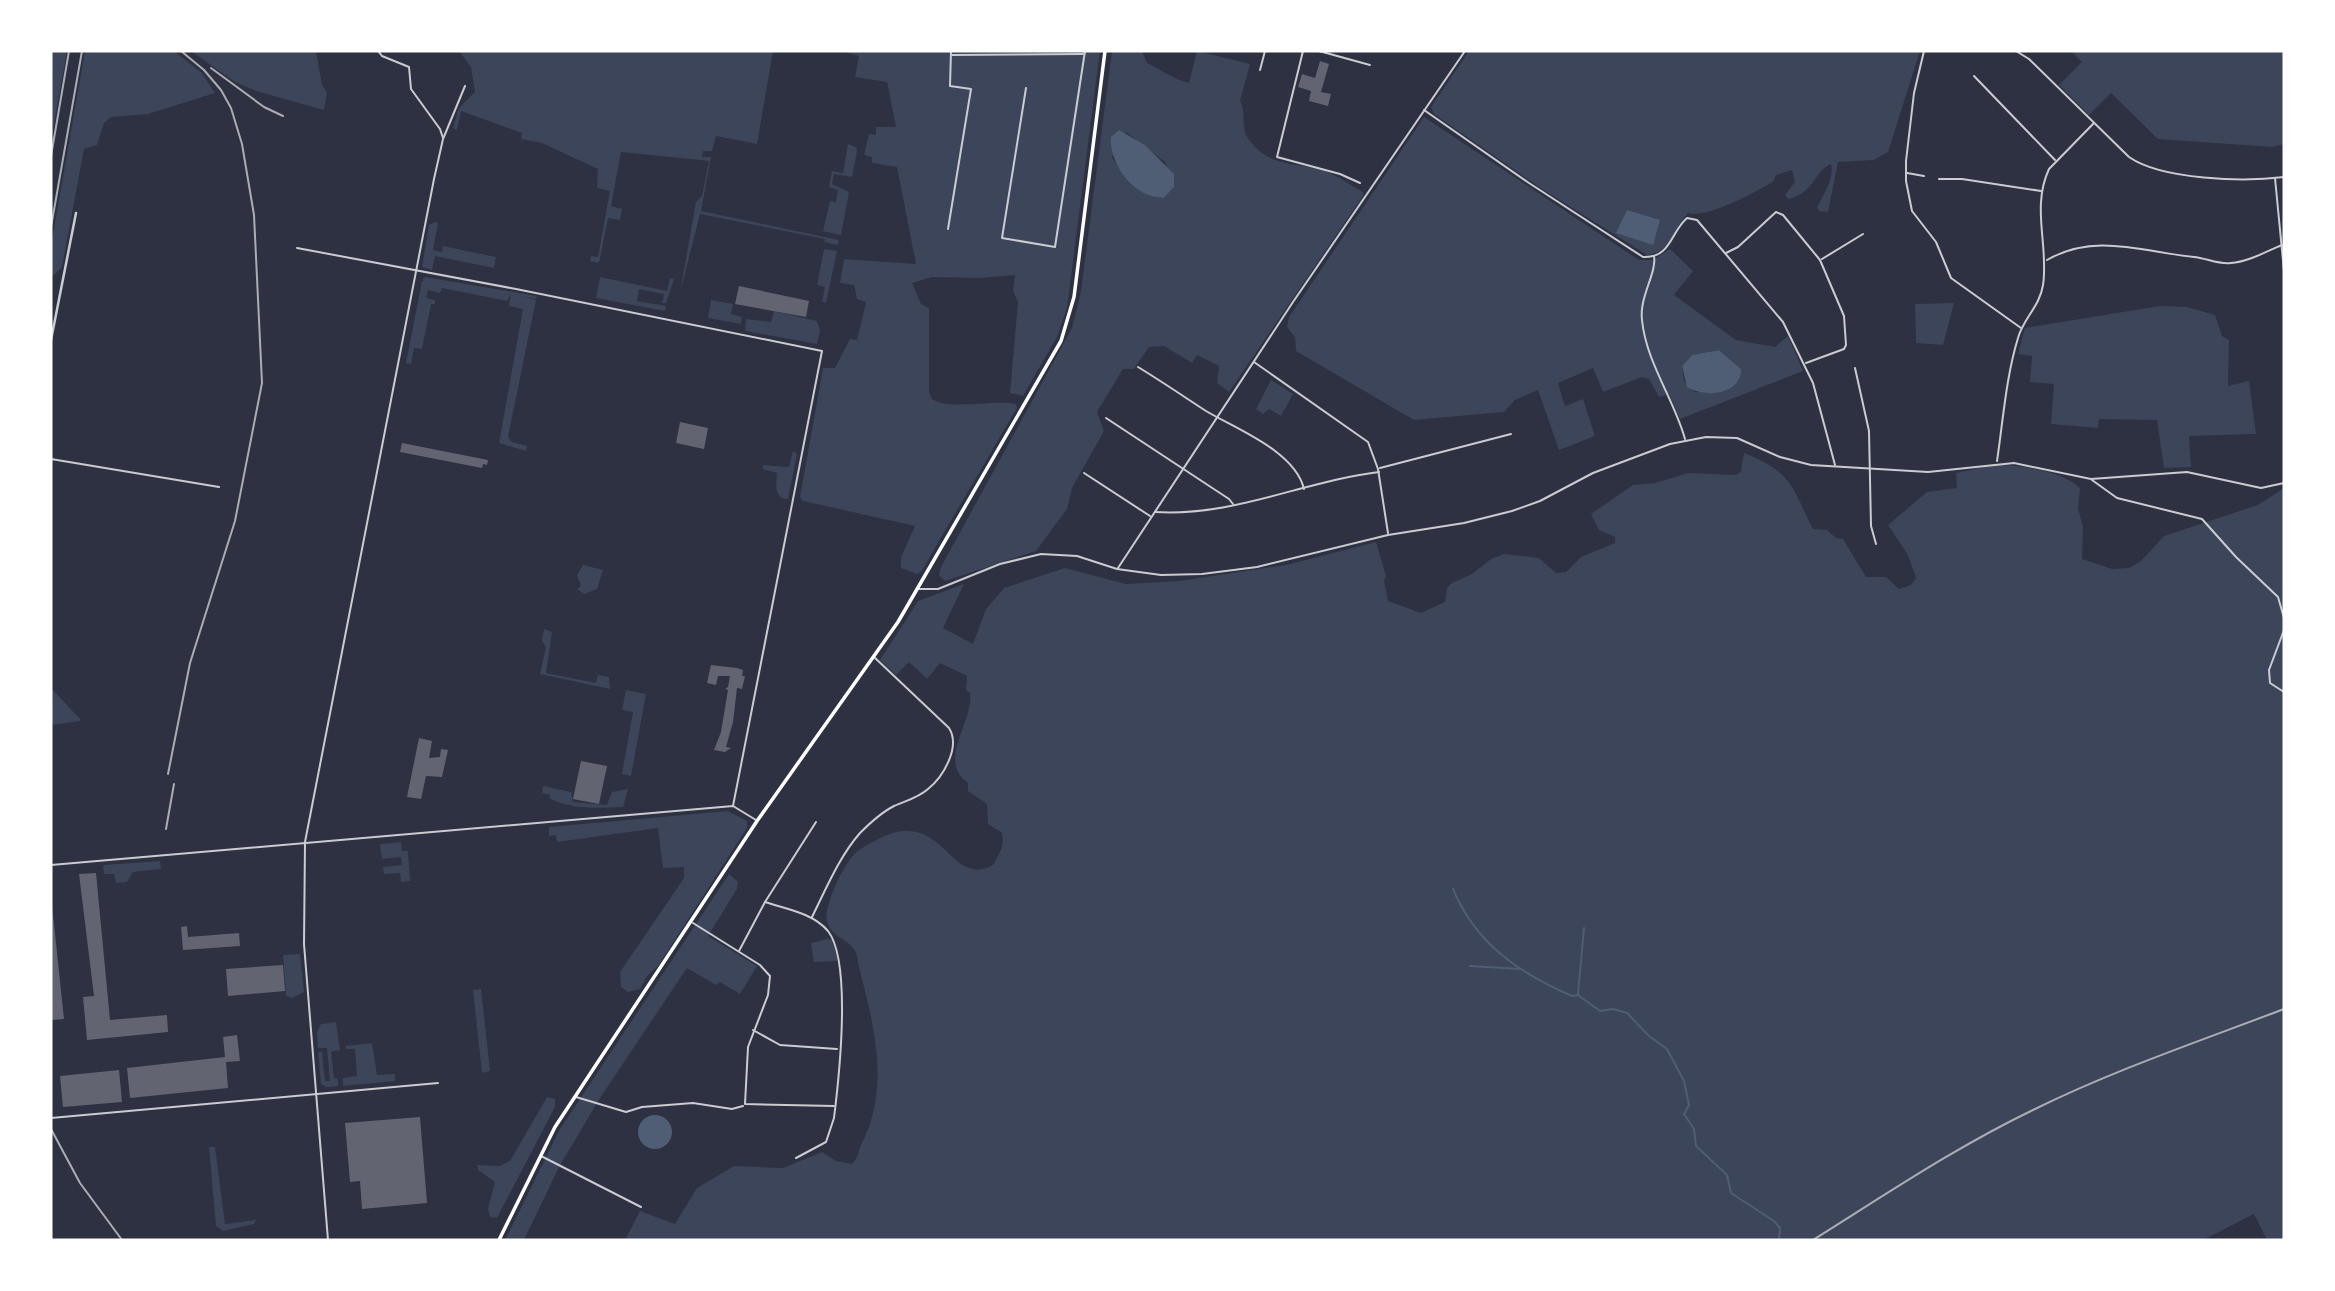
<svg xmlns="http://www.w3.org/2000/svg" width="2335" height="1291" viewBox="0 0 2335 1291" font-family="Rubik,sans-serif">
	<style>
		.green { fill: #3c4559; fill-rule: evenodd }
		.water { fill: #4f5d75 }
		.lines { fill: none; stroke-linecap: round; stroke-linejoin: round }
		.stream { stroke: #4f5d75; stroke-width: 2 }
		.building { fill: #626471 }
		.minor { stroke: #caccd0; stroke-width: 2 }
		.tertiary { stroke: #caccd0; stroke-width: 2.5 }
		.primary { stroke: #fff; stroke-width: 3.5 }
		.rail { stroke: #abadb3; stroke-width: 2 }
	</style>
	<rect width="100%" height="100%" fill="#2d3142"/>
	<!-- green -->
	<g class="green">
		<polygon points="51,51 67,51 51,140"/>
		<polygon points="85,51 174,51 202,73 215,93 148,114 111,117 104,123 97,145 84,149 62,267 52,277 51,285 51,246"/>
		<polygon points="191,51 316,51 322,85 327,92 324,110 256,91 235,82"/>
		<polygon points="459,51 773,51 757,144 716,136 712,151 703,151 702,157 711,157 701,211 839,240 838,245 824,242 825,239 700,214 680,293 696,202 702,196 709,161 621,152 611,206 622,209 620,220 608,218 600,259 598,263 590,261 591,256 598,257 610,191 597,188 598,169 542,143 521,139 522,133 461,111 457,130 453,128 459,108 475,92 471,67"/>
		<path d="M842,51H1100L1067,308L1057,337L1023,396L1010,393L1018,302L1013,291L1015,275L980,278L932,277L912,283L921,304L929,308V392L932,399C950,411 993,399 1016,404L1017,408L921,572L917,574L901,568V557L915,526L803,501L800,497L823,368H835L850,339L857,340L866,302L857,299L854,285L840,283L844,259L916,264L897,167L872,163V157L864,155L869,134L876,135V127H896L887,82L855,77L859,56Z"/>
		<path d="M1112,51H1142L1147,63C1162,70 1173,79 1189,83L1197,51L1250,64L1240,101C1247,113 1240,126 1248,138C1271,171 1297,160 1330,173C1341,178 1352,186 1363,192V196L1229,392L1217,383L1219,366L1197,355L1192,363L1164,346L1149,347L1134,369H1123L1097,412L1104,431L1072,488L1067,509L1036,551L945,581L939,575L941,567L1072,328L1081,291ZM1126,132L1165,162L1174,187L1164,198C1141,198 1122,176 1112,157Z"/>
		<path d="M1469,51H1920L1888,152L1874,160L1838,162L1828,212L1819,211L1817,207C1823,196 1835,177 1831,164C1815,170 1814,194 1788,199L1785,195L1795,182L1792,170L1776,175L1774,181C1756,192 1707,219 1688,213C1674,228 1670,253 1647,255L1539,187L1434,114L1431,107Z"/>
		<polygon points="2071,51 2284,51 2284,144 2272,147 2158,139 2111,93 2089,115 2059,85 2082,62"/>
		<path d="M1424,117L1639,260H1653L1670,249L1693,271L1674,295L1736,340L1775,347L1788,336L1803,371L1680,419L1669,394L1659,397L1649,379L1642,377L1603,392L1593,368L1558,383L1565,406L1583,399L1595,436L1559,450L1538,390L1515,400L1504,412L1414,420L1296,351L1295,337L1287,327L1289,317ZM1719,350L1738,366L1715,392H1695L1684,381L1682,366L1692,355Z"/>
		<polygon points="848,144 856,147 857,151 852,177 834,174 832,184 849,192 841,235 823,231 830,201 836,202 838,190 829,187 832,171 843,173"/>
		<polygon points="435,222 438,223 433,250 442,252 443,246 496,257 494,268 435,256 432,270 422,267 429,225"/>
		<polygon points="824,249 837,251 826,303 822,302 825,287 817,285"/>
		<polygon points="425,277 537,296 536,299 520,296 536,300 508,437 512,442 527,446 526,451 499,443 523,309 509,306 511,294 507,301 442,288 440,293 428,290 426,298 435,300 435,304 431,304 422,349 414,348 411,364 406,363 422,281 426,281 422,280"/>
		<polygon points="600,277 667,291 670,278 674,279 666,303 662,303 664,294 639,289 637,301 666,306 665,311 596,298"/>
		<polygon points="711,300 733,304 731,314 742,317 741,324 708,318"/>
		<polygon points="1954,303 1943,345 1916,343 1915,304"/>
		<polygon points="2160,306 2187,307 2215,315 2222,336 2229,340 2228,386 2249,381 2256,434 2189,436 2191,467 2164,468 2157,420 2099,419 2098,428 2051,424 2054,384 2030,382 2032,356 2018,354 2025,328"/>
		<polygon points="774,311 817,321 820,331 817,344 745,331 746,319 771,322"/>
		<polygon points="1271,380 1293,394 1281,416 1269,409 1263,414 1256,409"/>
		<path d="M793,451L797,454L788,499C774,499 776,484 777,473L763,469V465L789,467Z"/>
		<path d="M1744,453C1792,472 1791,485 1813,529L1827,530L1836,538L1843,539L1866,577H1886L1899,589L1911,585L1916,578L1908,555L1888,525L1927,492L1957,488L1956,473C1970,470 1986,466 2000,465C2023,465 2064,472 2080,488L2078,509L2083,526L2082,559L2112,569L2129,568L2141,561L2164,536L2258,505L2284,488V1240H2267L2254,1214L2203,1240H625L640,1211L675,1224L697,1188L734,1166L783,1168L822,1152L836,1161L852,1164C858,1158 858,1152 861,1145C890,1089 875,1030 860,971C858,964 858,957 855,951C847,937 831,938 827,921C823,906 846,858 859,850C870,843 889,832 902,831C947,827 954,886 993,865C999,854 1005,846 1002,833L988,824L987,804L968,791V783C936,761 974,722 970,693L966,690L967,676L940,663L927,679L909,662L896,675L880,660L918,601L964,584L943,628L973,644L986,609L1004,588L1065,568L1126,584L1179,581L1286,565L1376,542L1386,576L1384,580L1388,601L1421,613L1445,602L1447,588L1452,583L1472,574L1491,559L1504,554L1539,558L1556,573L1566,572L1581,557L1615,543V537L1599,530L1591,514L1633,485L1655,483L1688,473L1736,475L1741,471Z"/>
		<polygon points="583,565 603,570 597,589 584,594 577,589 581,586 577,575"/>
		<polygon points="544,629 552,632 546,673 596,683 598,675 609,677 610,689 540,674 546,647 542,641"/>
		<polygon points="51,688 80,719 80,721 51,725"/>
		<polygon points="626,690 646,694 631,776 622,774 633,712 622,710"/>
		<path d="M543,786L571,792L573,802L607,805L612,792L628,789L623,807C598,808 572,810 549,798L550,795L542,793Z"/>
		<polygon points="728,811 747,821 747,828 658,966 647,976 640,989 628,992 621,987 620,972 684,878 684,867 663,868 658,828 557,842 556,835 549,836 549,827"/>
		<polygon points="401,842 402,851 408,851 410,881 401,882 400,873 384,874 383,867 402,865 401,857 382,859 380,844"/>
		<polygon points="160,861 161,869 133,872 127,882 116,883 114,874 104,874 103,865"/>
		<polygon points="729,874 738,882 737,889 708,936 757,966 740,994 720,982 716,985 687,968 600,1098 559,1167 524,1240 505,1240 560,1129"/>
		<polygon points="827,939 832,940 838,961 814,962 811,943"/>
		<polygon points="300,954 304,992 292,998 286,996 283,955"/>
		<polygon points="481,989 490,1071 482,1073 473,990"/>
		<polygon points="336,1022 340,1050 331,1052 334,1078 338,1079 338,1086 327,1087 321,1084 318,1052 322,1052 325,1081 330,1081 327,1048 318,1048 317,1032 321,1024"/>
		<polygon points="372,1043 377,1075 395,1074 395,1081 343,1086 343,1078 357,1076 355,1049 346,1049 346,1046"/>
		<polygon points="547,1097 555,1099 555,1107 497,1218 490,1217 488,1208 495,1182 478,1170 477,1165 500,1166 510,1161"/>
		<polygon points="209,1147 215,1147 225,1224 256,1220 254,1224 223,1231 216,1226"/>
	</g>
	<!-- water -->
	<g class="water">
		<path d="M1119,130L1145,145L1174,174V187L1164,198C1134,198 1109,165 1111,137Z"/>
		<polygon points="1627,210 1660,220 1653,245 1616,233"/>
		<path d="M1719,350L1741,369C1742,395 1704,398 1687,387L1682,366L1692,355Z"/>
		<circle cx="655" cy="1132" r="17"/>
	</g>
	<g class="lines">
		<!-- stream -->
		<g class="stream">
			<path d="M1453,889C1476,944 1519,973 1572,996L1578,995L1600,1011L1613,1009L1627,1013L1649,1036L1667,1049L1684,1081L1689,1105L1684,1114L1694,1129L1696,1146L1727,1175L1731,1193L1774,1221L1780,1228L1779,1240"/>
			<polyline points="1470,966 1521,969"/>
			<polyline points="1578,994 1584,928"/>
		</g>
	</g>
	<!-- building -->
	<g class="building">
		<polygon points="1320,61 1329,64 1321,92 1331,94 1328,106 1309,101 1311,91 1298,87 1302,74 1315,78"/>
		<polygon points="739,286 809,301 806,317 735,304"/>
		<polygon points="680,422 708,428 704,449 676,443"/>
		<polygon points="402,443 488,460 487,465 483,464 482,468 400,452"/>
		<polygon points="711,665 737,668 743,670 742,676 745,676 742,689 737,688 733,722 726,747 731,748 725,752 714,750 721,732 728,690 725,689 728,687 730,676 718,676 716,685 707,683"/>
		<polygon points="419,738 432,741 429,758 440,757 441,749 448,750 442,777 426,776 421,799 407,797"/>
		<polygon points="581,761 607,766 599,804 573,799"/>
		<polygon points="96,873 110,1020 167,1015 168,1032 87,1040 83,997 94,996 79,874"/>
		<polygon points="51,896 64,1019 51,1020"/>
		<polygon points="187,926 188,937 239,933 240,946 183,950 181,927"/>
		<polygon points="283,965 285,991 228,996 226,969"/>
		<polygon points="237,1035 240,1061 226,1062 228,1088 130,1098 127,1068 225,1057 223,1037"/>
		<polygon points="119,1070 122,1102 63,1107 60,1076"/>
		<polygon points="420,1117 427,1203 362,1209 360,1181 350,1182 345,1123"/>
	</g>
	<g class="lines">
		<!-- minor -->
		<g class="minor">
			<polyline points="378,51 382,56 409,67 411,89 440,129 443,138"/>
			<polyline points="1303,51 1277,157 1340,174 1360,183"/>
			<polyline points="1319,51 1370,65"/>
			<polyline points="1924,51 1914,93 1906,161 1906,181 1912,211 1936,242 1951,278 2021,328"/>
			<path d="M2016,51L2029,59L2129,157C2162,180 2244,182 2284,177"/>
			<polyline points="952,55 1083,54"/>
			<polyline points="1260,70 1265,51"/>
			<polyline points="1974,76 2055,160"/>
			<polyline points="1026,88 1002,238 1055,247 1085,51"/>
			<path d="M1424,110L1529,183L1643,257C1671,258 1670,233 1687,218L1697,220L1783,322L1813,383L1835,465"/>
			<polyline points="1907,173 1924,176"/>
			<polyline points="2275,178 2284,271"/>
			<polyline points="1939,179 1962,179 2041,191"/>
			<polyline points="948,229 971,89 950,86 951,51"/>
			<polyline points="297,248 516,289 822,351 733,806"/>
			<polyline points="1726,253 1738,247 1776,212 1783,215 1820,260 1844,316 1846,345 1844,349 1806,363"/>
			<path d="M1654,256C1657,273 1639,297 1642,320C1646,362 1674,399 1685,439"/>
			<polyline points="1822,259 1863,234"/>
			<path d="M2047,260C2095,232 2144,252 2194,257C2206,258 2219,265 2231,263C2248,262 2267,251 2282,245"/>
			<polyline points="1254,362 1368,442 1378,469 1388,533"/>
			<path d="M1138,367C1161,381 1183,396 1206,411C1236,429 1295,451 1304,489"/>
			<polyline points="1855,368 1869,431 1871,526 1876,544"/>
			<polyline points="1106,418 1229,499 1233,504"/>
			<polyline points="51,459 219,487"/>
			<path d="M1997,461C2003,421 2006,377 2018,338C2023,319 2040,306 2043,285C2049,247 2031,207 2049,169L2094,123"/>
			<polyline points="1380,468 1511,434"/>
			<polyline points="1084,473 1150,516"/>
			<polyline points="2092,480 2117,498 2202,519 2236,557 2278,597 2284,618"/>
			<path d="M1155,512C1233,517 1304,481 1379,472"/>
			<polyline points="1118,568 1293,302 1465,51"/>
			<polyline points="919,589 938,589 1000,564 1041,554 1077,556 1117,569 1161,575 1202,574 1257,567 1388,535 1464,523 1512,511 1540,501 1593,473 1670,444 1706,437 1737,438 1780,457 1811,465 1928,472 2014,463 2091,479 2187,472 2261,488 2284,483"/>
			<polyline points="2284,630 2269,670 2270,683 2284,692"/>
			<polyline points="51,865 733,806 756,820"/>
			<path d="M765,902C786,909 813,913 828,931C852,962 839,1078 834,1118L826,1142L796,1158"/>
			<path d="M812,917C826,889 839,857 860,833C869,824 882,812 894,806C905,801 918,798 928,789C943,777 961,747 949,728L874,657"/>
			<polyline points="693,923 760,965 770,976 768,995 748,1047 745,1104 834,1106"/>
			<polyline points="739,951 765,902 816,822"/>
			<polyline points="753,1030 780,1045 837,1049"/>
			<polyline points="576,1097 626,1112 642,1107 693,1103 732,1109 743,1106"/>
			<polyline points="51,1118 438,1083"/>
			<polyline points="541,1156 641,1207"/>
			<polyline points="328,1240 304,944 305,842 434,179 443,139 465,86"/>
		</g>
		<!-- tertiary -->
		<polyline class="tertiary" points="51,340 76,213"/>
		<!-- primary -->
		<polyline class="primary" points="499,1240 555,1127 757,821 898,622 1061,341 1074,297 1105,51"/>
		<!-- rail -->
		<g class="rail">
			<polyline points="211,68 264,107 283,116"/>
			<polyline points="51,156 69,51"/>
			<polyline points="51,227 82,51"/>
			<polyline points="168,774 190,663 235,521 262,383 254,215 242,144 231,108 221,90 204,70 181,51"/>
			<polyline points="166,829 174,784"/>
			<polyline points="51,1129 80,1183 122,1240"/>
			<path d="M1813,1240C1885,1195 1956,1147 2033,1110C2114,1070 2200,1041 2284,1009"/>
		</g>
	</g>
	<!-- border -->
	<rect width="2335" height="1291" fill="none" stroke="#ffffff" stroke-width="105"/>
</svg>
